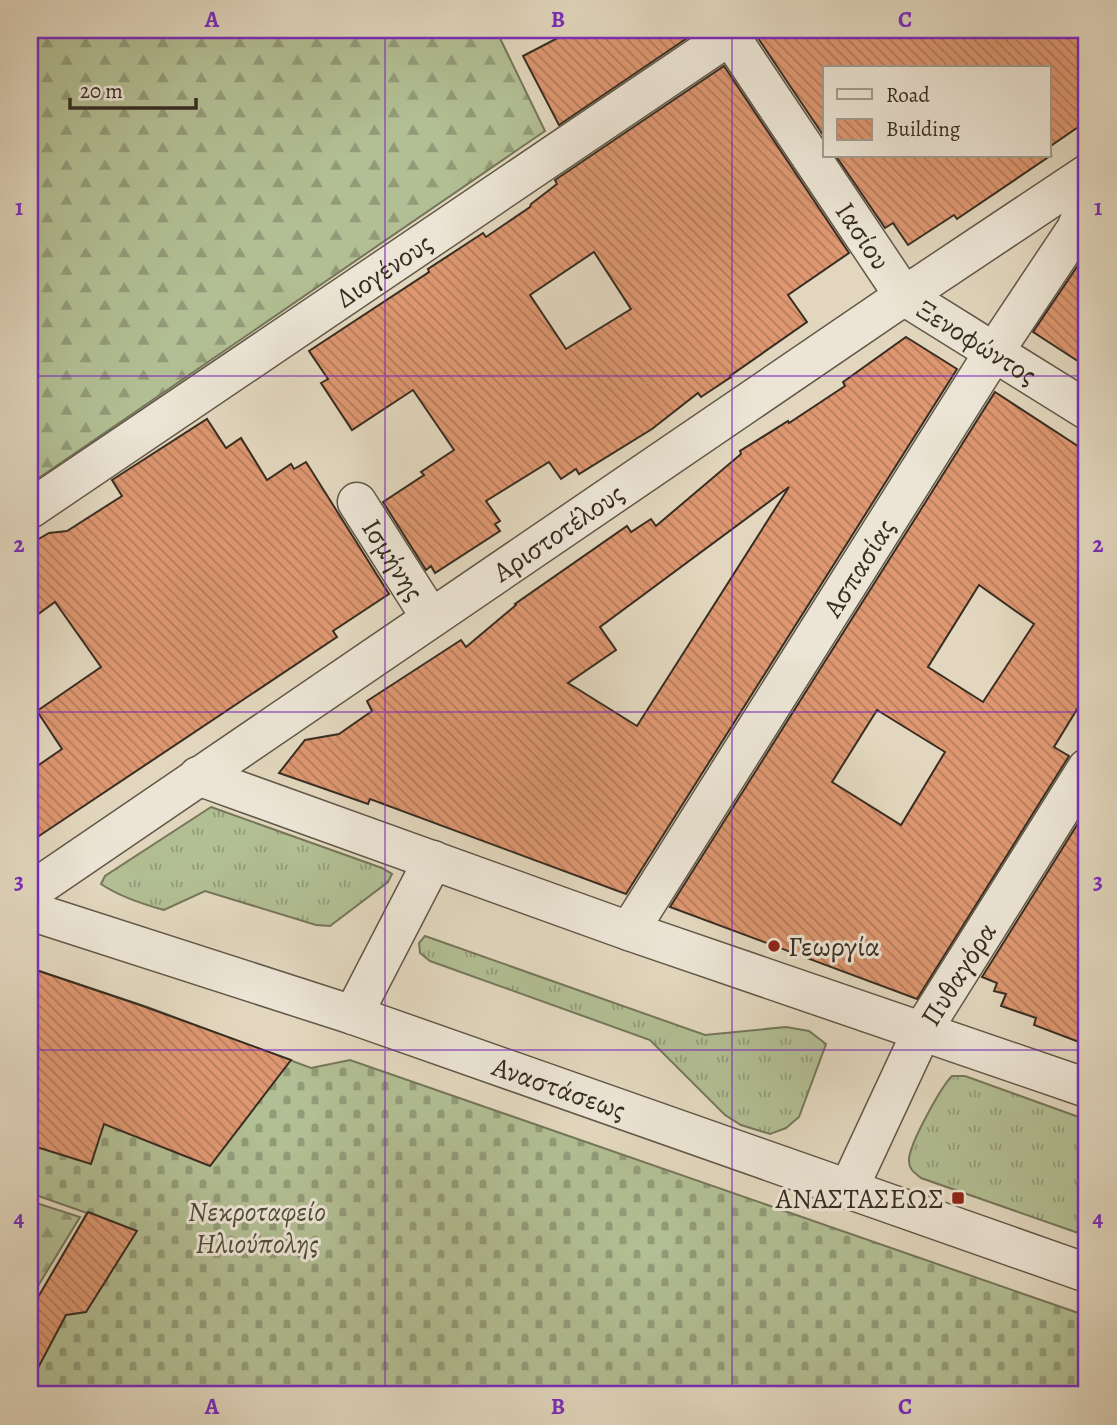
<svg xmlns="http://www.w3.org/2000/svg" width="1117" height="1425" viewBox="0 0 1117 1425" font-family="Alegreya,serif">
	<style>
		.grass { fill: url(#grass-tufts); stroke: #75765a; stroke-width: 2 }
		.forest { fill: url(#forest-firs); stroke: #75765a; stroke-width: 2 }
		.cemetery { fill: url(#cemetery-stones); stroke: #75765a; stroke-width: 2 }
		.building { fill: url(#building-back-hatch); stroke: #382d22; stroke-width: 2; fill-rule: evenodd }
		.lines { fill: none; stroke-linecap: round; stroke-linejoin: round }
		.minor-casing { stroke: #625849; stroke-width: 41 }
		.minor { stroke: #ece5d5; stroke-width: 38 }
		.grid { fill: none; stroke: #7b2cbf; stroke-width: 2; stroke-opacity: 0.55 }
		.poi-dot { fill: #8f2418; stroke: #ece5d5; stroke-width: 2.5 }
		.labels { text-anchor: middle; stroke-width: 6; stroke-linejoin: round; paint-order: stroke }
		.street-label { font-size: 28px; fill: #382d22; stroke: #ece5d5 }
		.poi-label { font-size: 28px; fill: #382d22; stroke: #ece5d5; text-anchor: start }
		.park-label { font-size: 28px; font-style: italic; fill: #504a39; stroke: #ece5d5 }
		.neatline { fill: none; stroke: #7b2cbf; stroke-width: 2.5 }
		.grid-label { font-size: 23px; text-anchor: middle; font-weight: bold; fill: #7b2cbf }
	</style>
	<defs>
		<pattern id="grass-tufts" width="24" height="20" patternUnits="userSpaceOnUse" patternTransform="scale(1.75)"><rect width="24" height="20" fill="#b2be93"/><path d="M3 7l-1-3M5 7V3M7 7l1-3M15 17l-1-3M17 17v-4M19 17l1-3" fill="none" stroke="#929b78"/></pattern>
		<pattern id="forest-firs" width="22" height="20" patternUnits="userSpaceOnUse" patternTransform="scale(1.75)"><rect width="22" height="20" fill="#b2be93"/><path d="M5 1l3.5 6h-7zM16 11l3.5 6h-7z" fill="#929b78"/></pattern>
		<pattern id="cemetery-stones" width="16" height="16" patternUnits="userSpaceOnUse" patternTransform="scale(1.75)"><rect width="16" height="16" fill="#b2be93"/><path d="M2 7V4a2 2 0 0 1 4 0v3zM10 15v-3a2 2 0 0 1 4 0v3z" fill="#929b78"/></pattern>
		<pattern id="building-back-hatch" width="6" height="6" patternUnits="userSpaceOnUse" patternTransform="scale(1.75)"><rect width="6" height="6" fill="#de9771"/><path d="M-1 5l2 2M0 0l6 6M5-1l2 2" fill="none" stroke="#b57c5c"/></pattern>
	</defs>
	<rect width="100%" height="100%" fill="#e2d7be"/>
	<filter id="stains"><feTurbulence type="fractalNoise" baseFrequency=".00286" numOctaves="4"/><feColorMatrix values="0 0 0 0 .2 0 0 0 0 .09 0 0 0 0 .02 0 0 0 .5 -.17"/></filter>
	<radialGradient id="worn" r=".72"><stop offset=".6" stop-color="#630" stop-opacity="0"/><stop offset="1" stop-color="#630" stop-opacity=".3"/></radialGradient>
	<!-- grass -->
	<g class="grass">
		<path d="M211,807L382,868L392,874L388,882L330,926L316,925L205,891L164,910C142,904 120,897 101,884L105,876Z"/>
		<polygon points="425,936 705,1035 786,1027 809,1031 826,1044 799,1117 786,1128 770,1134 741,1125 725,1115 650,1040 430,961 420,953 419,943"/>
		<path d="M952,1076H965L1087,1120V1236L921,1178C915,1173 909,1170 909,1161C908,1146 941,1087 952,1076Z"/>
	</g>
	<!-- forest -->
	<g class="forest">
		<polygon points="30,30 496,30 545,131 30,484"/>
		<polygon points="30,1201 80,1217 30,1299"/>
	</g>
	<!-- cemetery -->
	<polygon class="cemetery" points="30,968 147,1007 311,1068 350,1060 1087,1316 1087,1395 30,1395 30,1311 87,1213 30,1193"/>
	<!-- building -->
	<g class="building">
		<polygon points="573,30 699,30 559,125 523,56"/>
		<polygon points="760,30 1087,30 1087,121 1049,147 1049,68 825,68 825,138 758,38"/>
		<path d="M724,66L849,253L788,295L807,322L730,376L731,377L701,397L698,393L652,429L579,474L576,469L561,479L549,462L486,501L500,521L495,524L500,531L435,573L431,566L426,570L383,502L424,475L421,472L454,450L413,390L352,430L321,383L328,379L309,351L429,272L428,269L483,233L486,237L530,207L531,204L557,184L555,180ZM594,252L631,309L566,349L530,295Z"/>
		<polygon points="836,156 1050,156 957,219 954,215 908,245 893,223 885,228"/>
		<polygon points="1087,252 1087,367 1033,332"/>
		<path d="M906,337L957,369L626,894L370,799L368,804L279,773L305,740L339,734L372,711L367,701L461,640L466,647L516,605L515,604L627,526L631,532L651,519L656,526L741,454L740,451L788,421L789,423L845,386L843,382ZM789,487L637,726L568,683L616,650L600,627Z"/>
		<path d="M995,392L1087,452V693L1054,747L1069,756L917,999L670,907ZM979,585L1034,624L983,702L928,667ZM877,710L945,752L901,825L832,782Z"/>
		<polygon points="207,419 226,448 241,438 267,480 291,464 294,469 306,462 389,594 333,631 337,637 30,842 30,771 62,749 37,711 101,667 55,602 30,620 30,544 49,533 67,531 122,496 112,480"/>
		<polygon points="1087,809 1087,1045 1034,1025 1036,1018 1001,1006 1006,994 994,991 997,983 982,977"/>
		<polygon points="30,968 140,1005 291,1060 210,1166 104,1124 91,1164 30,1145"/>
		<polygon points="88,1212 137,1231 86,1312 66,1315 30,1383 30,1311"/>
	</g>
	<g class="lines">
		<!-- minor casing -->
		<g class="minor-casing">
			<g id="minor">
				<path id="s1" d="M730,36L904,296L1087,410"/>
				<path id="s2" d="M357,502L431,618"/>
				<path id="s3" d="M30,509L738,30"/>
				<polyline points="198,776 629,931 1087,1088"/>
				<path id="s4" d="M30,892L904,296L1087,174"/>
				<path id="s5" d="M30,911L353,1015L1087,1273"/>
				<path id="s6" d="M629,931L994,352L1076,229L1087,202"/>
				<polyline points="353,1015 433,860"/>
				<path id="s7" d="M848,1190L922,1031L1087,768"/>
			</g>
		</g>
		<!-- minor -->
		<use href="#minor" class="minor"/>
	</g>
	<!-- grid -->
	<path class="grid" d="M385,30V1395M732,30V1395M30,376H1087M30,712H1087M30,1050H1087"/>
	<!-- markers -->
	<g class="poi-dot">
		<circle cx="774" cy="946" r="7"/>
		<rect x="951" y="1191" width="14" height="14" rx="3.5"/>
	</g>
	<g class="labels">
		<!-- street labels -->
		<g class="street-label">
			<text dy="10" stroke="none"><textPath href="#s1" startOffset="240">Ιασίου</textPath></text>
			<text dy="10" stroke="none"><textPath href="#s3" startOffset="427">Διογένους</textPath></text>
			<text dy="10" stroke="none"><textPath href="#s1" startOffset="399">Ξενοφώντος</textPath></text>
			<text dy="10" stroke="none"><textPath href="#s4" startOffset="639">Αριστοτέλους</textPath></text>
			<text dy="10" stroke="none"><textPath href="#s2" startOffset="68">Ισμήνης</textPath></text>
			<text dy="10" stroke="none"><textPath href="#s6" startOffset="430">Ασπασίας</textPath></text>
			<text dy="10" stroke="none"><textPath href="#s7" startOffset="243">Πυθαγόρα</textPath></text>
			<text dy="10" stroke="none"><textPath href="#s5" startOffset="558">Αναστάσεως</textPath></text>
		</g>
		<!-- poi labels -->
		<g class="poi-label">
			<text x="788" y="956">Γεωργία</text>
			<text x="944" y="1208" text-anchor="end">ΑΝΑΣΤΑΣΕΩΣ</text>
		</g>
		<!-- park labels -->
		<g class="park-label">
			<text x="257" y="1221">Νεκροταφείο<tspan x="257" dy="32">Ηλιούπολης</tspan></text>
		</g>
	</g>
	<!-- margin -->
	<rect width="1117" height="1425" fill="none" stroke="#e2d7be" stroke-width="77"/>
	<!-- legend -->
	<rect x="823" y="66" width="228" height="91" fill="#ece5d5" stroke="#a49b8d" stroke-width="2"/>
	<rect x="837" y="89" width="35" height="10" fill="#ece5d5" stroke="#a49b8d" stroke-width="2"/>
	<text x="886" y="102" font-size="21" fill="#382d22">Road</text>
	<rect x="837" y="119" width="35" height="21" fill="url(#building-back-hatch)" stroke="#a49b8d" stroke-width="2"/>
	<text x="886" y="136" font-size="21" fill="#382d22">Building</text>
	<!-- scale -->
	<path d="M70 98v10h126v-10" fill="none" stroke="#382d22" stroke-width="3.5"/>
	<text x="80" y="98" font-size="21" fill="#382d22" stroke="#ece5d5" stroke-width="5" paint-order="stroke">20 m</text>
	<rect x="38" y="38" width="1040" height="1348" class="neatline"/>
	<g class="grid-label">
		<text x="212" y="27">A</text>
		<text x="558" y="27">B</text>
		<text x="905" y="27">C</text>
		<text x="19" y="215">1</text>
		<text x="1098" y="215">1</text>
		<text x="19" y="552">2</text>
		<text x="1098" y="552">2</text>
		<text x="19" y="889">3</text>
		<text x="1098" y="889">3</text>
		<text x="19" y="1226">4</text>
		<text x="1098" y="1226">4</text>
		<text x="212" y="1414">A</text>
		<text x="558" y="1414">B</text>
		<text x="905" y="1414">C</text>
	</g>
	<rect width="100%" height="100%" filter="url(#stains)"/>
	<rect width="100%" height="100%" fill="url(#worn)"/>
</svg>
